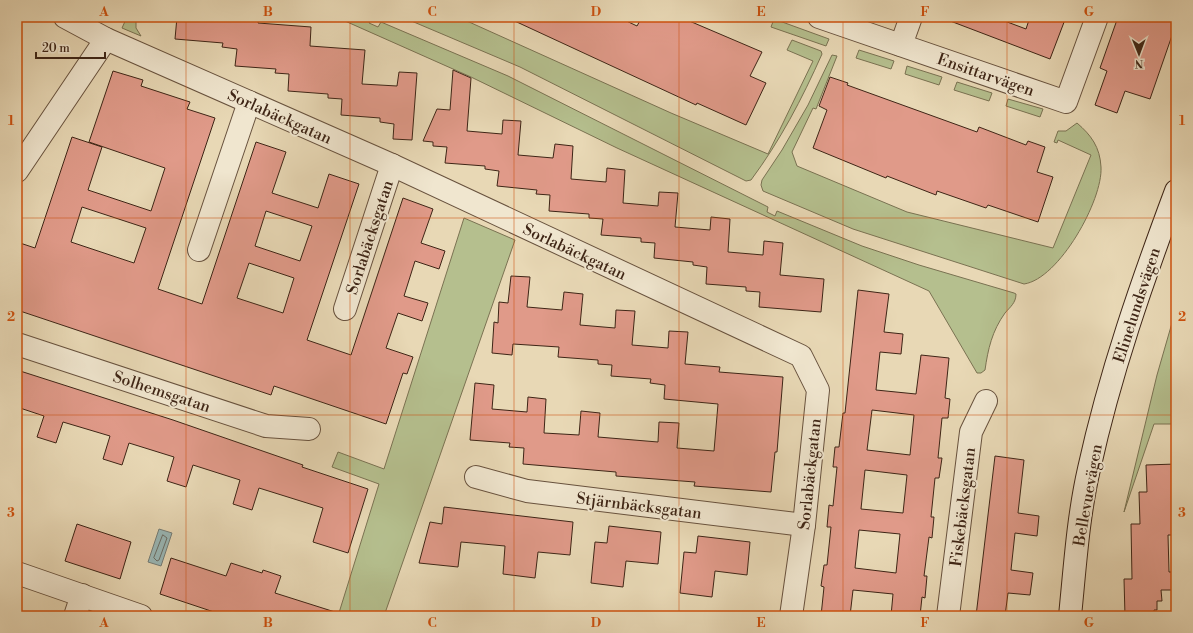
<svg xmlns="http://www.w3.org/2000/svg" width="1193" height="633" viewBox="0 0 1193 633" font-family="'Libre Bodoni',serif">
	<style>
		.green { fill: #b5bf8e; stroke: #7a7252 }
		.water { fill: #9ab8b7; stroke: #757d77 }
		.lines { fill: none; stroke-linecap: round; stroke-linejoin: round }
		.shore { stroke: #6c6e66; stroke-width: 1 }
		.building { fill: #e09a89; stroke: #3e2516; fill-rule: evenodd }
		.street-casing { stroke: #68523e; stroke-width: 24 }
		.secondary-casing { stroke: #3e2516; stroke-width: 24 }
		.street { stroke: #f0e6cf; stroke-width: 22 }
		.secondary { stroke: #f0e6cf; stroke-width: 22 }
		.grid { fill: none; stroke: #ce510e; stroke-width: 1; stroke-opacity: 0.55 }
		.labels { text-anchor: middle; stroke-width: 4; stroke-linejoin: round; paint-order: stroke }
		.street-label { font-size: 16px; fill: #3e2516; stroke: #f0e6cf }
		.neatline { fill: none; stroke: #ce510e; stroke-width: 1.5 }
		.grid-label { font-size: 13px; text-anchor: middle; font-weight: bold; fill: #ce510e }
	</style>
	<rect width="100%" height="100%" fill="#e8d8b5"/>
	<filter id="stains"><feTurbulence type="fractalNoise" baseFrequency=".005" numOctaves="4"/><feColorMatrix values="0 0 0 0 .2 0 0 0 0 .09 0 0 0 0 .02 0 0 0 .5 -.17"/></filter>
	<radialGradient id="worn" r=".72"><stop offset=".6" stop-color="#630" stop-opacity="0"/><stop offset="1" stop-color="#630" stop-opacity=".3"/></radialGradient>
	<!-- green -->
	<g class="green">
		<polygon points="127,17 136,17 136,28 141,36 122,28"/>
		<path d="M336,17H367L371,19L369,23L378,27L381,22L508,76L768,207L767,212L775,216L777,211L862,246L919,265L1014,293L1016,294C1016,303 1010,307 1005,313C992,331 988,349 985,370L981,373H977L929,291L617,148L471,77Z"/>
		<path d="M402,17H458L671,113L768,154L813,61L787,50L792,40L821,51L822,54C802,99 780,141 751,180L746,181L520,67Z"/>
		<polygon points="774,19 829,39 826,46 771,27"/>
		<polygon points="859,50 894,61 891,69 856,58"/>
		<path d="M832,55L837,56L816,109L813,108L792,152L797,166L907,212L1053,248L1091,155L1058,140L1057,143L1054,142L1058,131H1066L1077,123C1091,135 1100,147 1101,167C1103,200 1059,279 1024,284L853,229L763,191L761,185L762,180L782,150L808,105Z"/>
		<polygon points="907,66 942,77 939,85 905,74"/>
		<polygon points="957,82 992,93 989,101 954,90"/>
		<polygon points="1008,99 1043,109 1040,117 1006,106"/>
		<polygon points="464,218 515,240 384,616 338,616 379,484 332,467 338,452 384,469"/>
		<polygon points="1176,309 1176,424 1154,424 1124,512 1157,375"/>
	</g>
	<!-- water -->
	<polygon class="water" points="159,529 172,533 161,566 148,562"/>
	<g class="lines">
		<!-- shore -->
		<polygon class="shore" points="163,535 167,538 159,560 157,561 154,558"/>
	</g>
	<!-- building -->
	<g class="building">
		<polygon points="177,17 259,17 258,23 311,27 310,46 365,50 362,84 397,86 399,72 417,73 412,140 393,139 394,124 380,122 380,118 341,115 342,99 328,98 328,94 288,91 289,74 275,73 276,69 235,66 237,49 222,47 223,43 175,39"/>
		<polygon points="506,17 618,17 637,26 642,17 680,17 762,52 750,76 766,83 746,125 697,103 696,105"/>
		<polygon points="945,17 994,17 1026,29 1030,17 1066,17 1050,59 945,19"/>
		<polygon points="1118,17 1176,17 1176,24 1150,99 1125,91 1117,113 1095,105 1107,71 1100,68"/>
		<polygon points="453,70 471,78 467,131 502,134 503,120 521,121 518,155 553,158 555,144 573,146 571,179 606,182 607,168 625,170 623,203 658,206 659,192 678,193 675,227 710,230 711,217 730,219 728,252 763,255 764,241 783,243 780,275 824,279 821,312 759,307 760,292 746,291 746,287 706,284 707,267 693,265 693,262 654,258 655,243 641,242 641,238 601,235 603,219 589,218 589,214 549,211 550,195 536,194 537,190 497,186 499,171 485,169 485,166 445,163 447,147 433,146 433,142 423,141 437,109 450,110"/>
		<path d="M113,71L143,80L141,86L190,102L187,109L215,118L158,289L202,304L256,142L286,152L272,193L318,208L329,174L359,184L307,340L351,355L403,198L433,209L421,243L445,251L439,269L415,261L404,296L428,303L422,321L398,313L386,348L413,357L407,374L403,373L386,424L274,386L271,395L17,310V242L35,248L72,137L102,147L88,190L151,211L165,168L89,142ZM82,207L146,228L134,263L71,242ZM266,211L312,226L300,261L255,246ZM249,263L294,278L283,313L237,298Z"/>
		<polygon points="830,77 848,83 847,85 977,132 979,127 1026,145 1028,141 1045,147 1037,172 1053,177 1038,222 988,205 986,208 937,191 936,195 887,176 886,178 813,148 827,110 819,106"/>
		<polygon points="511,276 530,277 527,307 562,310 564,292 583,294 580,325 615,328 616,310 635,311 632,345 668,348 669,331 688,332 685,364 720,367 719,372 783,377 777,452 775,452 771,492 694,486 695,482 616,476 616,472 523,464 524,448 509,447 510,443 470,440 475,383 494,385 492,409 527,412 528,397 546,399 544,433 579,435 581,411 600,413 598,437 658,442 659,422 679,423 677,448 714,451 718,404 664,399 665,385 650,383 651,379 611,376 612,365 598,364 598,360 558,357 559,347 513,344 512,355 492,353 494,322 498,323 499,302 508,303"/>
		<path d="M858,290L889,294L884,332L903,334L901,354L880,352L876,390L916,394L921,355L949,358L945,398L950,399L948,418H942L938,458H942L939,478H935L931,517H934L932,538L929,537L924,576H927L925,598L922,597L920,616H891L893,594L853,590L850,616H821L824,587L821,586L824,565H827L831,527H827L829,505L833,506L837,467H833L835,447H839L843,413H845ZM872,410L914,415L910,455L867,450ZM865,470L907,475L903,513L861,509ZM859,530L900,534L896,573L855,568Z"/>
		<polygon points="17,370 173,420 303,465 302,467 368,489 348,553 313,542 323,508 259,488 252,510 233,504 240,480 193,465 186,487 167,481 174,457 129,443 122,465 103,459 110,436 63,422 56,443 37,437 44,416 17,407"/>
		<polygon points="995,456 1024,460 1018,513 1039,516 1037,536 1015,533 1011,570 1033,573 1030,595 1008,593 1005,616 976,616"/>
		<polygon points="1176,464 1176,535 1168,535 1169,572 1176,572 1176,590 1161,590 1162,601 1157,601 1157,610 1154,610 1154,616 1125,616 1124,579 1132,579 1131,524 1140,524 1139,492 1147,492 1146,465"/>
		<polygon points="444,507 573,522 570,555 538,552 535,578 503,574 505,546 461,542 458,567 419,563 430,522 442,524"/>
		<polygon points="77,524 131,542 120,579 65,561"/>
		<polygon points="609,526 661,532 658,564 626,561 623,587 591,583 595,542 607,543"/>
		<polygon points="698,536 750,542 747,575 715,571 712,597 680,593 684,552 696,553"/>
		<polygon points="171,558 226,576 231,563 262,573 263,570 281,576 275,593 335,612 335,616 226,616 160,594"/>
	</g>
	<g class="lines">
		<!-- street casing -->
		<g class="street-casing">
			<g id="street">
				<polyline points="65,17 106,39 392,165 801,356 818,390 804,525 791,616"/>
				<polyline points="819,17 1066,102 1097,17"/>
				<polyline points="901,45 911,17"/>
				<polyline points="17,171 106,39"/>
				<polyline points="199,250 249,102"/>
				<polyline points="345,309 392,165"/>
				<polyline points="17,344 266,426 309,429"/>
				<polyline points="476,477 527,491 804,525"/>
				<polyline points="17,573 141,616"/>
				<polyline points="75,616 82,595"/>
				<polyline points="948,616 971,432 986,401"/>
			</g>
		</g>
		<!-- secondary casing -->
		<g class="secondary-casing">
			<path id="secondary" d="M1070,616C1075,567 1078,517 1089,469C1110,373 1142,282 1176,191"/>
		</g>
		<!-- street -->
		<use href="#street" class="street"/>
		<!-- secondary -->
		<use href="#secondary" class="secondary"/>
	</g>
	<!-- grid -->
	<path class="grid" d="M186,17V616M350,17V616M514,17V616M679,17V616M843,17V616M1007,17V616M17,218H1176M17,415H1176"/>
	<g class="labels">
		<!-- street labels -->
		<g class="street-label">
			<text transform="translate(986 74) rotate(19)" y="6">Ensittarvägen</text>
			<text transform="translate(280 116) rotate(24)" y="6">Sorlabäckgatan</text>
			<text transform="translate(369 237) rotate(-72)" y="6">Sorlabäcksgatan</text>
			<text transform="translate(575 251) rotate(25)" y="6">Sorlabäckgatan</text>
			<text transform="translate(1136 305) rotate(-72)" y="6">Elinelundsvägen</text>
			<text transform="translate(162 391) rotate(18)" y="6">Solhemsgatan</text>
			<text transform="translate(809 474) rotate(-84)" y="6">Sorlabäckgatan</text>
			<text transform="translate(1087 495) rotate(-80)" y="6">Bellevuevägen</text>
			<text transform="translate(639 505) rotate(7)" y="6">Stjärnbäcksgatan</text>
			<text transform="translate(962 507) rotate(-83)" y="6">Fiskebäcksgatan</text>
		</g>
	</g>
	<!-- margin -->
	<rect width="1193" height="633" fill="none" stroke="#e8d8b5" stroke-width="44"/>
	<!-- north arrow -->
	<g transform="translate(1139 54) rotate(179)" stroke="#f0e6cf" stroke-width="3" paint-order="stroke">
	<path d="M0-3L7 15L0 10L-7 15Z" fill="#3e2516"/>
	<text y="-6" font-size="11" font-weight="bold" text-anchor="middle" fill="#3e2516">N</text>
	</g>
	<!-- scale -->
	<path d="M36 52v6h69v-6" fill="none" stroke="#3e2516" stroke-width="2"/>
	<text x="42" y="52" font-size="12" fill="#3e2516" stroke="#f0e6cf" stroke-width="3" paint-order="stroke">20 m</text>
	<rect x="22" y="22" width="1149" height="589" class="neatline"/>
	<g class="grid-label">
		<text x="104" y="16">A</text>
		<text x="268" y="16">B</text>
		<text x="432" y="16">C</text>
		<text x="596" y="16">D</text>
		<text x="761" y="16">E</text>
		<text x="925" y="16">F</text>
		<text x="1089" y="16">G</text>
		<text x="11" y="125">1</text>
		<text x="1182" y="125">1</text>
		<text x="11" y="321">2</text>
		<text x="1182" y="321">2</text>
		<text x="11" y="517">3</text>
		<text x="1182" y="517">3</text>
		<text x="104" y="627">A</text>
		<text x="268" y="627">B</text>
		<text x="432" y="627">C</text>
		<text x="596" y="627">D</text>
		<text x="761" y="627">E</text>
		<text x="925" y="627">F</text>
		<text x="1089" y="627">G</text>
	</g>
	<rect width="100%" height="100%" filter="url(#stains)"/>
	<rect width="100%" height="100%" fill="url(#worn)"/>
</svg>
